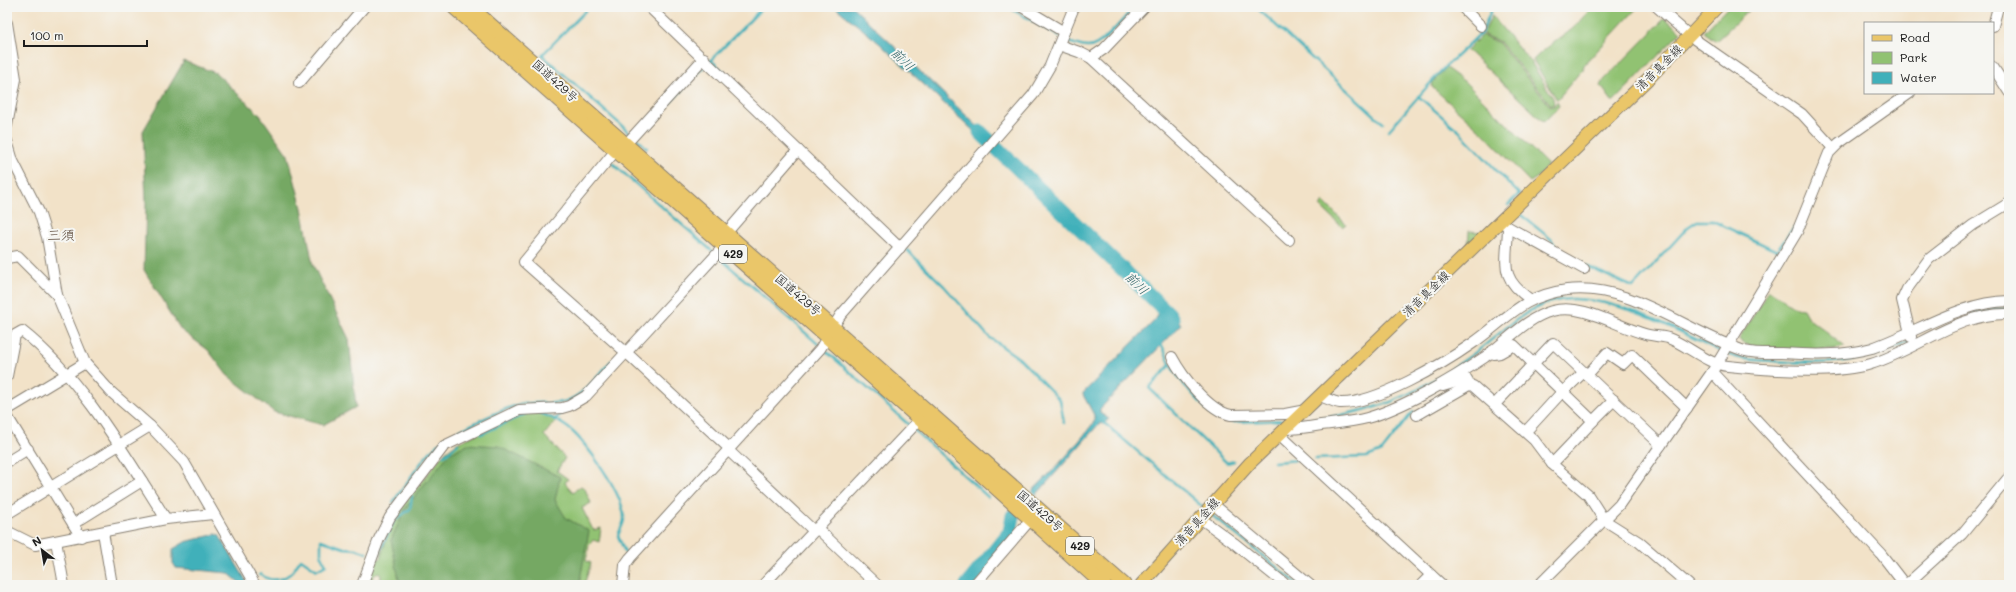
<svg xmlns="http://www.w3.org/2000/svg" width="2016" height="592" viewBox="0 0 2016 592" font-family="Mali,'Klee One',sans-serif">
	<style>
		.green { fill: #91c272; stroke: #566f47 }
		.forest { fill: #74a864; stroke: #486240 }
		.water { fill: #40b0ba; stroke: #2e666b }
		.pier { fill: #f2e2c8 }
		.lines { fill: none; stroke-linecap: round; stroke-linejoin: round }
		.stream { stroke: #40b0ba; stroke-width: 2.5 }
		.river { stroke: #40b0ba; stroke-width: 15 }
		.minor-casing { stroke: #877f72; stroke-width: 12 }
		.major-casing { stroke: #877f72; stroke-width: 14 }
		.highway-casing { stroke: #877f72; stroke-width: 16 }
		.minor { stroke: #fff; stroke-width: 10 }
		.major { stroke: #eac669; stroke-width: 12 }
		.highway { stroke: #eac669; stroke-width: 14 }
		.labels { text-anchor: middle; stroke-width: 4; stroke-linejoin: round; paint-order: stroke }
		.shield { fill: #f6f6f2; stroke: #5d5d5c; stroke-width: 1 }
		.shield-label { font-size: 11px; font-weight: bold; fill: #1c1c1c }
		.street-label { font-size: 12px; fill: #1c1c1c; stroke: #f6f6f2 }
		.water-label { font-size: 13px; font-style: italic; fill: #2c5f63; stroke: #f6f6f2 }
		.quarter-label { font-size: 14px; fill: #614f40; stroke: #f6f6f2 }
	</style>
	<rect width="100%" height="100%" fill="#f6f6f2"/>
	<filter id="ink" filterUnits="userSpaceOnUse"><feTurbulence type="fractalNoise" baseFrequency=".025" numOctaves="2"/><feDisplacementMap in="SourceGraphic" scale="8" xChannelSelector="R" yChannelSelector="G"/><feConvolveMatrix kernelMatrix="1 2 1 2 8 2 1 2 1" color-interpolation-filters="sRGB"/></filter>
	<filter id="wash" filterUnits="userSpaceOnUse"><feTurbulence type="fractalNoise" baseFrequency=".012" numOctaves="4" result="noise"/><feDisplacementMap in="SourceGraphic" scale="16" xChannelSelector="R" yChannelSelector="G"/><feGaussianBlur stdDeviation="0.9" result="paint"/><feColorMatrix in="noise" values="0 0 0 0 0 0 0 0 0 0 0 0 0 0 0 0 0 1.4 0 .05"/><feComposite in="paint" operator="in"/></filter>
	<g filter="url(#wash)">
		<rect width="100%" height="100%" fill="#f2e2c8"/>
		<!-- green -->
		<g class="green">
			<path d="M1591,7H1638L1584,65L1583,70L1580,72L1557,100L1533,60C1551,41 1578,31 1591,7Z"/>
			<polygon points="1728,7 1752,7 1716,41 1704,32"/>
			<polygon points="1492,16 1531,62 1553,98 1554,104 1551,105 1500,42 1483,34"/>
			<polygon points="1665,18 1681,32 1614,101 1612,101 1601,86 1604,80"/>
			<polygon points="1482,35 1499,43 1550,106 1554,106 1557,102 1559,106 1544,122 1467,50"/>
			<polygon points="1446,68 1465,82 1548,165 1538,177 1530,182 1483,133 1432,87 1433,82"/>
			<polygon points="1324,202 1346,224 1342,227 1320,206"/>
			<polygon points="1469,231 1481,232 1468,246"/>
			<path d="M1769,290L1796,308L1803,309L1808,318L1845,347L1836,349C1818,349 1746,354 1739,339Z"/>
			<polygon points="525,412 540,412 554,418 555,422 544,435 565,458 557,471 568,479 565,483 573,492 581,486 585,489 591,503 582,508 592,528 594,530 601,528 599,542 593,540 589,545 586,561 591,563 584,585 380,585 381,576 379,573 374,575 370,585 366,585 376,560 380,559 387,537 403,505 445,452 457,443"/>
		</g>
		<!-- forest -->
		<g class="forest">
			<polygon points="184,61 216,73 260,115 288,155 302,208 313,265 349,339 356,407 323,425 274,412 227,375 208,350 181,330 144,270 146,202 143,131"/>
			<polygon points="467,444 498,446 560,477 555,500 566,518 589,531 579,585 400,585 391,540 406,507 449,454"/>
		</g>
		<!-- water -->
		<g class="water">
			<polygon points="835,7 853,7 996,144 992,148 879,43"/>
			<path d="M1162,304L1177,317L1181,325L1100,409V413L1109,419L1103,424L1101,423L1098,425L1037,494L1009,536L1007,534V515C1038,486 1069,456 1094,422V415L1083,395V393L1155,320C1160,314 1158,309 1162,304Z"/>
			<polygon points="216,534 219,535 247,582 246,583 241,584 228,573 176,568 173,563 173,549 185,542"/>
		</g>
		<!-- pier -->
		<polygon class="pier" points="1031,490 1038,496 1020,523 1007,512"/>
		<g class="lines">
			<!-- stream -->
			<g class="stream">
				<polyline points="589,7 542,55 631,134"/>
				<polyline points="1008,7 1060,37"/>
				<polyline points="1256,7 1383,123"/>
				<path d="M1064,40C1072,43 1080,47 1088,47C1102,47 1125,17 1134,7"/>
				<polyline points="711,60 737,85"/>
				<polyline points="710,61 763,7"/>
				<polyline points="1418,96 1459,131 1519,194 1508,205"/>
				<polyline points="663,110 705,66"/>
				<polyline points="1389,130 1441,71 1481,33 1493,7"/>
				<polyline points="635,137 647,148"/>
				<polyline points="611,162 713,252"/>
				<polyline points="1521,215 1551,239 1558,250"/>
				<polyline points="907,250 944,286 989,337 1020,359 1054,394 1060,400 1064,423"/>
				<polyline points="721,259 818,344"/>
				<polyline points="1586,266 1633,287 1688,227 1697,221 1713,221 1777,251 1794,227"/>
				<polyline points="1970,315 1992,309 2009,309"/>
				<polyline points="1161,343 1172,368 1186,387 1213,416 1234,422 1288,420"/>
				<polyline points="826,351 909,425"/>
				<path d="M1727,354C1741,360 1757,360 1772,361C1823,365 1864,364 1911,341"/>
				<polyline points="1170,365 1149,388 1227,463 1234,461"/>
				<path d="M540,413C549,416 560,422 567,427C585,440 625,496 624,519C624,524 619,531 618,536L627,557"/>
				<polyline points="555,420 561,413"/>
				<path d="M1299,421C1313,421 1328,417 1341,415C1355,412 1369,409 1382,405C1408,397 1447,373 1469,357C1503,334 1531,297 1575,299C1627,301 1676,330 1722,352"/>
				<polyline points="1103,422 1204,508"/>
				<polyline points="914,430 988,497"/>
				<polyline points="481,434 525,414"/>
				<polyline points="443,456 458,444"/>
				<polyline points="1315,459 1367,457 1382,451 1411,414 1414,412"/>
				<polyline points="1274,462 1299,460"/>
				<path d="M393,502C407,484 419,462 436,446C448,434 503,409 520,404C534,401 549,405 563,402C583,397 598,376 611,361"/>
				<polyline points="1209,513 1299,585"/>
				<polyline points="377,557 394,521 410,509 412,496"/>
				<path d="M259,575L261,574C269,583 285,580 293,571C296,567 298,563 301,559L317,570L326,565L321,556V540L344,548L356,549L367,553"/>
			</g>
			<!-- river -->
			<g class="river">
				<polyline points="980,132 1169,314 1172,319 1169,322"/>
				<polyline points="967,585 1010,532 1013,516"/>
			</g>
		</g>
	</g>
	<g filter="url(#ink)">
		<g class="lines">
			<!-- minor casing -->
			<g class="minor-casing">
				<g id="minor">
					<polyline points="649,7 900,248"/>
					<polyline points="1022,7 1064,32"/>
					<polyline points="1462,7 1481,26"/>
					<polyline points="1657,7 1690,36 1802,114 1833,148"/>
					<polyline points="7,23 16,79 7,125"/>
					<polyline points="1993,26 1998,7"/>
					<polyline points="1059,45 1079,52 1091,58 1289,240"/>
					<polyline points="704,58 626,144 612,155 524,262 630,356 730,449"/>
					<polyline points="1091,58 1104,49 1144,7"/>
					<polyline points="1993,67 2009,92"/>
					<polyline points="299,83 364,7"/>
					<polyline points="7,141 13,161 39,212 47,237 57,295 85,363 111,392 150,426 184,462 255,585"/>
					<path d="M1501,221L1508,227C1507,264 1498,277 1531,300"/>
					<polyline points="1508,227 1584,269"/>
					<polyline points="722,238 798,150"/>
					<polyline points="7,258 18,256 57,295"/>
					<polyline points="1911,337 1902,300 1907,289 1929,259 1973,225 2009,203"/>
					<polyline points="1492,351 1494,354 1500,353 1514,345 1593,421 1552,464"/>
					<path d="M1172,357C1182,376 1209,411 1231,415L1285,414L1306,410"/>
					<polyline points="1712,372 1881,554 1905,585"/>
					<polyline points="1587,375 1607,353 1623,364 1632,355 1687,408"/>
					<path d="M7,376L15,335L22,331C81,377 126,456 166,519"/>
					<polyline points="1443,386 1467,379 1469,385 1473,386 1534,440 1552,464 1588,495 1604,520 1639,542 1689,585"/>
					<polyline points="1563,392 1584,372"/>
					<path d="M1320,396C1326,398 1333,402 1340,403C1376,404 1443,364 1473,343C1507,319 1522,296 1567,290C1630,282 1688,333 1745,351C1757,354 1770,353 1781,353C1812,355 1842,356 1872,348C1918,332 1959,302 2009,301"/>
					<polyline points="1498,401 1553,343 1661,445"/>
					<polyline points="7,410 85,363"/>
					<polyline points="1417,415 1469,385"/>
					<polyline points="7,416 81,537"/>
					<polyline points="1593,421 1614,400"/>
					<polyline points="1529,428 1562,392"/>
					<path d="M1286,429C1298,429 1310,427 1321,425C1337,423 1353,422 1367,418C1403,408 1454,378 1485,357C1506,342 1526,318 1552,311C1584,303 1615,326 1645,334C1652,336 1661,336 1668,338C1688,345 1706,364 1728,366C1766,370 1835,375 1871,364C1917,350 1959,312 2009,314"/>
					<polyline points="1280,435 1442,585"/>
					<polyline points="729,451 814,531"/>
					<polyline points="7,462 28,449"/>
					<polyline points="1213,504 1310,585"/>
					<polyline points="7,514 150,426"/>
					<polyline points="1200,518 1234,543 1286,585"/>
					<polyline points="73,524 142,481"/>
					<polyline points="818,529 877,585"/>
					<polyline points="7,531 35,545 166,519 213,514"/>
					<polyline points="103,532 112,585"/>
					<polyline points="56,541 64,585"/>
					<polyline points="362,585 379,539 390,517 444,446 519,410 562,408 569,406 586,396 728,242"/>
					<polyline points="623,585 625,565 630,558 820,349 840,316 1033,95 1050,66 1074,7"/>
					<polyline points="763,585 925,414"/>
					<polyline points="974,585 1031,519"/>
					<polyline points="1421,585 1431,575"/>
					<polyline points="1539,585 1619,505 1712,372 1797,232 1829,153 1839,143 1910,93"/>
					<polyline points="1906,585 1962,534 2009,477"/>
				</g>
			</g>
			<!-- major casing -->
			<g class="major-casing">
				<polyline id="major" points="1141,585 1250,463 1651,76 1717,7"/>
			</g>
			<!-- highway casing -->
			<g class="highway-casing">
				<g id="highway">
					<polyline points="454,7 920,419 1104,585"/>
					<polyline points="470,7 1124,585"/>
				</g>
			</g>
			<!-- minor -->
			<use href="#minor" class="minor"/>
			<!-- major -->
			<use href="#major" class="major"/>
			<!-- highway -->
			<use href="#highway" class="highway"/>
		</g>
	</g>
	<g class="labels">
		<!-- shield labels -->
		<g class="shield">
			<rect x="719" y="245" width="28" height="18" rx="3"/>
			<rect x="1066" y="537" width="28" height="18" rx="3"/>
		</g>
		<g class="shield-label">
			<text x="733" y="258">429</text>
			<text x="1080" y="550">429</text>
		</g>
		<!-- street labels -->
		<g class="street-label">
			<text transform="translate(1659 68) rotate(-45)" y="4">清音真金線</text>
			<text transform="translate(555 81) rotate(42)" y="4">国道429号</text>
			<text transform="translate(1426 294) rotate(-44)" y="4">清音真金線</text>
			<text transform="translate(798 295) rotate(41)" y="4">国道429号</text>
			<text transform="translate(1040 511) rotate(41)" y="4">国道429号</text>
			<text transform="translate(1197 522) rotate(-48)" y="4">清音真金線</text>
		</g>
		<!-- water labels -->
		<g class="water-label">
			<text transform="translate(903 59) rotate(44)" y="5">前川</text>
			<text transform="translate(1137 283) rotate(44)" y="5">前川</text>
		</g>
		<!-- quarter labels -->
		<g class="quarter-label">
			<text x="61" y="240">三須</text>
		</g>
	</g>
	<!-- margin -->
	<rect width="2016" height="592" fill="none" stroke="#f6f6f2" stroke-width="24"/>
	<!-- legend -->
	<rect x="1864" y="22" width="130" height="72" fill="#f6f6f2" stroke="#9f9f9c"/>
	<rect x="1872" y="35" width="20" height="6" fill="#eac669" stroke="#9f9f9c"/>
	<text x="1900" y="42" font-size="12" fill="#1c1c1c">Road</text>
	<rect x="1872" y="52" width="20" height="12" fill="#91c272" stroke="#9f9f9c"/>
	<text x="1900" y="62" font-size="12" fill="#1c1c1c">Park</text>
	<rect x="1872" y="72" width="20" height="12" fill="#40b0ba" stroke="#9f9f9c"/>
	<text x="1900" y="82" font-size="12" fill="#1c1c1c">Water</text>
	<!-- north arrow -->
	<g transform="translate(42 550) rotate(329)" stroke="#f6f6f2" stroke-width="3" paint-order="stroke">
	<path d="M0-3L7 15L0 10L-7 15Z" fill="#1c1c1c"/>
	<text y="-6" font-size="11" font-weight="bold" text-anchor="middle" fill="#1c1c1c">N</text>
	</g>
	<!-- scale -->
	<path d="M24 40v6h123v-6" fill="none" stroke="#1c1c1c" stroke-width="2"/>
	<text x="30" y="40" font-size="12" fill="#1c1c1c" stroke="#f6f6f2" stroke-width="3" paint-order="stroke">100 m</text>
</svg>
